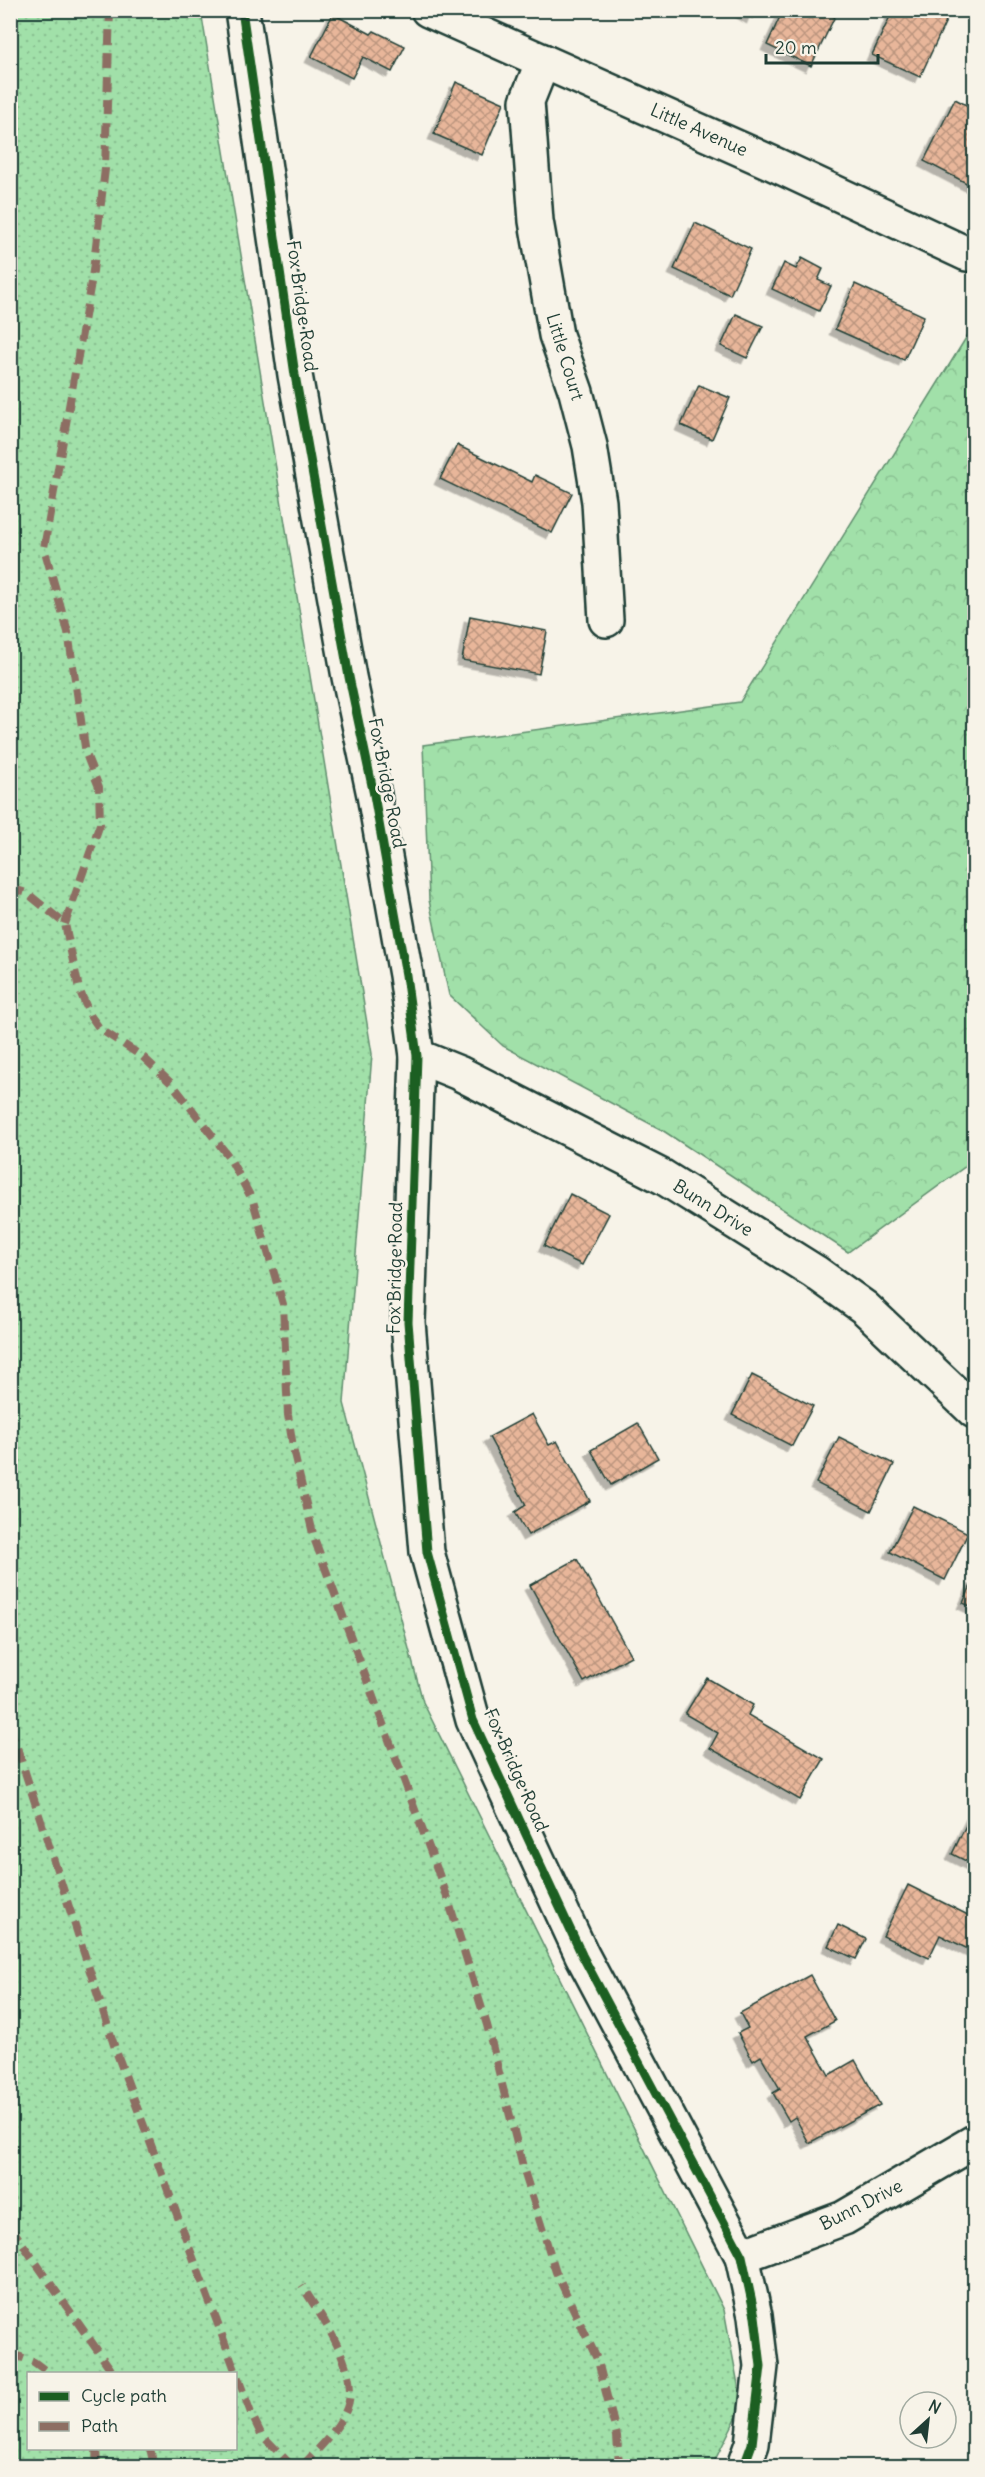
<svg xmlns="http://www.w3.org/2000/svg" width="985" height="2477" viewBox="0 0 985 2477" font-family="Delius,sans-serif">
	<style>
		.grass { fill: url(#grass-dots); stroke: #608e6e; stroke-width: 1.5; fill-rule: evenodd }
		.forest { fill: url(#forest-crowns); stroke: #608e6e; stroke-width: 1.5 }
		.building { fill: url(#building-cross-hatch); stroke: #1f3d34; stroke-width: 1.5; filter: url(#shadow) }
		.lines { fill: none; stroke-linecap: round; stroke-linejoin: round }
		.minor-casing { stroke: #1f3d34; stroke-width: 38 }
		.minor { stroke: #f7f3e8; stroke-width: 33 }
		.quiet { stroke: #8d6e63; stroke-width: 8; stroke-dasharray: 15 8; stroke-linecap: butt }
		.cycleway-casing { stroke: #f7f3e8; stroke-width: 13 }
		.cycleway { stroke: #1b5e20; stroke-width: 9 }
		.labels { text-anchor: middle; stroke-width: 5; stroke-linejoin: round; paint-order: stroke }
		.street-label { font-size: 18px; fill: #1f3d34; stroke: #f7f3e8 }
	</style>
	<defs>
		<pattern id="grass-dots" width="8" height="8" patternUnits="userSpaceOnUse" patternTransform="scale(1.5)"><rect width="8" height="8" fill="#a1e0a9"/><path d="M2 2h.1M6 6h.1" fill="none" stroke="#8ac192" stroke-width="1.8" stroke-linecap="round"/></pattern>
		<pattern id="forest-crowns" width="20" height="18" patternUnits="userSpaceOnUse" patternTransform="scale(1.5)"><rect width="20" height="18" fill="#a1e0a9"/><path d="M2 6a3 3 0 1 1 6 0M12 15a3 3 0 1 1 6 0" fill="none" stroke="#8ac192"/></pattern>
		<pattern id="building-cross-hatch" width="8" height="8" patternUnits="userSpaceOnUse" patternTransform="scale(1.5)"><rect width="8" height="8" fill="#e8b69a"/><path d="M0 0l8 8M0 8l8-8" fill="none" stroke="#bb957e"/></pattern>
		<filter id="shadow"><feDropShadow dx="-5.5" dy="5.5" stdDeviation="0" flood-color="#0004"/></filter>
	</defs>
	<rect width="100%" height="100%" fill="#f7f3e8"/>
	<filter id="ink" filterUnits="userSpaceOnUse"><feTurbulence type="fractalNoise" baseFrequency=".0167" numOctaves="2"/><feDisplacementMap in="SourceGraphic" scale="12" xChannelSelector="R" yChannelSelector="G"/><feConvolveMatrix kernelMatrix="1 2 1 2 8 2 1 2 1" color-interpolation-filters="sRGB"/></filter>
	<g filter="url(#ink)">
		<!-- grass -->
		<path class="grass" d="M11,11H201L372,1054L344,1403L423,1702L724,2310L742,2406L712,2466H11ZM28,2374H236V2448H28Z"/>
		<!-- forest -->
		<polygon class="forest" points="974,325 974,1160 848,1252 662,1130 503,1046 449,995 429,900 423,745 740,702"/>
		<!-- building -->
		<g class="building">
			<polygon points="738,10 755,10 752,18"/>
			<polygon points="783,10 838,10 811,66 767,45"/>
			<polygon points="893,10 951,10 920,77 872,55"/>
			<polygon points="333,14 371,34 374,31 405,46 392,72 363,57 352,78 311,57"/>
			<polygon points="456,82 504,103 482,155 434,134"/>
			<polygon points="955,99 974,109 974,187 924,161"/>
			<polygon points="695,223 751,249 730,295 674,269"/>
			<polygon points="802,258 823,269 818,280 831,286 819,311 772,289 784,263 796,269"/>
			<polygon points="855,284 924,316 904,360 835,329"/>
			<polygon points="736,314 763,326 747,358 721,346"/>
			<polygon points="699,385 730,398 712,439 681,425"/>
			<polygon points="457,445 532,482 535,475 572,493 552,533 440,479"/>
			<polygon points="470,616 547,631 539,674 462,660"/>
			<polygon points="570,1194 609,1214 582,1265 544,1246"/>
			<polygon points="752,1375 813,1406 792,1446 732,1415"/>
			<polygon points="532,1414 549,1445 557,1441 590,1501 528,1535 515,1512 526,1505 489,1437"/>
			<polygon points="638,1423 658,1458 611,1485 591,1450"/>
			<polygon points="839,1437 894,1464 871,1511 816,1483"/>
			<polygon points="913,1506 968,1533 945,1580 890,1552"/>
			<polygon points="577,1559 631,1656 584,1682 530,1585"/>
			<polygon points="974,1579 974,1608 963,1603"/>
			<polygon points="707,1678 753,1705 748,1715 824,1759 800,1800 710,1748 718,1733 685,1714"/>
			<polygon points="974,1809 974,1865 952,1854"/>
			<polygon points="908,1885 974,1918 974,1952 940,1935 929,1958 883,1936"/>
			<polygon points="838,1925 866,1939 856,1959 828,1946"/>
			<polygon points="810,1975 835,2021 807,2036 829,2075 855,2060 880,2105 809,2143 795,2117 789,2121 773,2093 780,2089 761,2056 753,2061 738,2033 748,2028 740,2013"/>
		</g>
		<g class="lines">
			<!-- minor casing -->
			<g class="minor-casing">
				<g id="minor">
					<polyline points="242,10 295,375 349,677 374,795 406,975 417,1056 408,1322 427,1552 473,1720 582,1955 742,2256 755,2316 761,2366 752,2444 744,2466"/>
					<polyline points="428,10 774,164 967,254"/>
					<polyline points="543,61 527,101 536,221 556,335 576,392 590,446 599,502 606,620"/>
					<polyline points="417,1056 459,1073 663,1177 815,1272 865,1308 974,1411"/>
					<polyline points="742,2256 844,2218 974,2142"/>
				</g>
			</g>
			<!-- minor -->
			<use href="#minor" class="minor"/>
			<!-- quiet -->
			<g class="quiet">
				<polyline points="10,888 27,893 65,924 79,989 90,1015 100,1029 143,1057 173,1085 229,1157 253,1201 283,1304 288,1415 294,1453 314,1538 447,1896 487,2025 524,2171 556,2272 598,2361 617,2436 619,2466"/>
				<polyline points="65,924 100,824 99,787 86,754 68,632 44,548 93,271 105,169 110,10"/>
				<polyline points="10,1726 116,2051 251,2413 261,2434 292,2466"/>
				<polyline points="10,2226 114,2374"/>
				<polyline points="10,2353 34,2362 50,2374"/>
				<polyline points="96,2448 97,2466"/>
				<polyline points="150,2448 154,2466"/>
				<path d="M302,2466C318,2449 338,2431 347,2408C361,2371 321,2316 302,2286"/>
			</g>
			<!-- cycleway casing -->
			<g class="cycleway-casing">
				<polyline id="cycleway" points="242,10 295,375 349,677 374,795 406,975 417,1056 408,1322 427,1552 473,1720 582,1955 742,2256 755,2316 761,2366 752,2444 744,2466"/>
			</g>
			<!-- cycleway -->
			<use href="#cycleway" class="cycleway"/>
		</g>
	</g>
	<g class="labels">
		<!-- street labels -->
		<g class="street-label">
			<text transform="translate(699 130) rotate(24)" y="6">Little Avenue</text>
			<text transform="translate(302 306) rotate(82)" y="6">Fox Bridge Road</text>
			<text transform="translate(565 357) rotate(73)" y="6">Little Court</text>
			<text transform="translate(387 783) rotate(79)" y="6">Fox Bridge Road</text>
			<text transform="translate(713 1208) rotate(32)" y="6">Bunn Drive</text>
			<text transform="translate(395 1268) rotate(-89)" y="6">Fox Bridge Road</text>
			<text transform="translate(516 1770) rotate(66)" y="6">Fox Bridge Road</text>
			<text transform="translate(861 2205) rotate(-27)" y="6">Bunn Drive</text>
		</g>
	</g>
	<!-- margin -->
	<rect width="985" height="2477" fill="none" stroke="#f7f3e8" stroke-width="36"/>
	<rect x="18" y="18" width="949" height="2441" fill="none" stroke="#1f3d34" stroke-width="2" filter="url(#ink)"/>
	<!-- legend -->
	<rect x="27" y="2372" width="210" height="78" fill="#f7f3e8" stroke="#a1aaa0" stroke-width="1.5"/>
	<rect x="39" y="2392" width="30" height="9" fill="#1b5e20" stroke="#a1aaa0" stroke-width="1.5"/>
	<text x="81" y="2402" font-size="18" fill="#1f3d34">Cycle path</text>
	<rect x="39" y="2422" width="30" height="9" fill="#8d6e63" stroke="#a1aaa0" stroke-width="1.5"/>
	<text x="81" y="2432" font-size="18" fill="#1f3d34">Path</text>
	<!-- north arrow -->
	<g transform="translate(928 2420) rotate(27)"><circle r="28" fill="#f7f3e8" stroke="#a1aaa0" stroke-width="1.5"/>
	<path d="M0-4.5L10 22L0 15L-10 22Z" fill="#1f3d34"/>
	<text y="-9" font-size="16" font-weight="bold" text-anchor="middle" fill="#1f3d34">N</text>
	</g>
	<!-- scale -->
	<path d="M766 54v9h112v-9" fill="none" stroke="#1f3d34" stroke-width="3"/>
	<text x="775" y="54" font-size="18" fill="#1f3d34" stroke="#f7f3e8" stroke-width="4.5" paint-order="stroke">20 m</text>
</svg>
